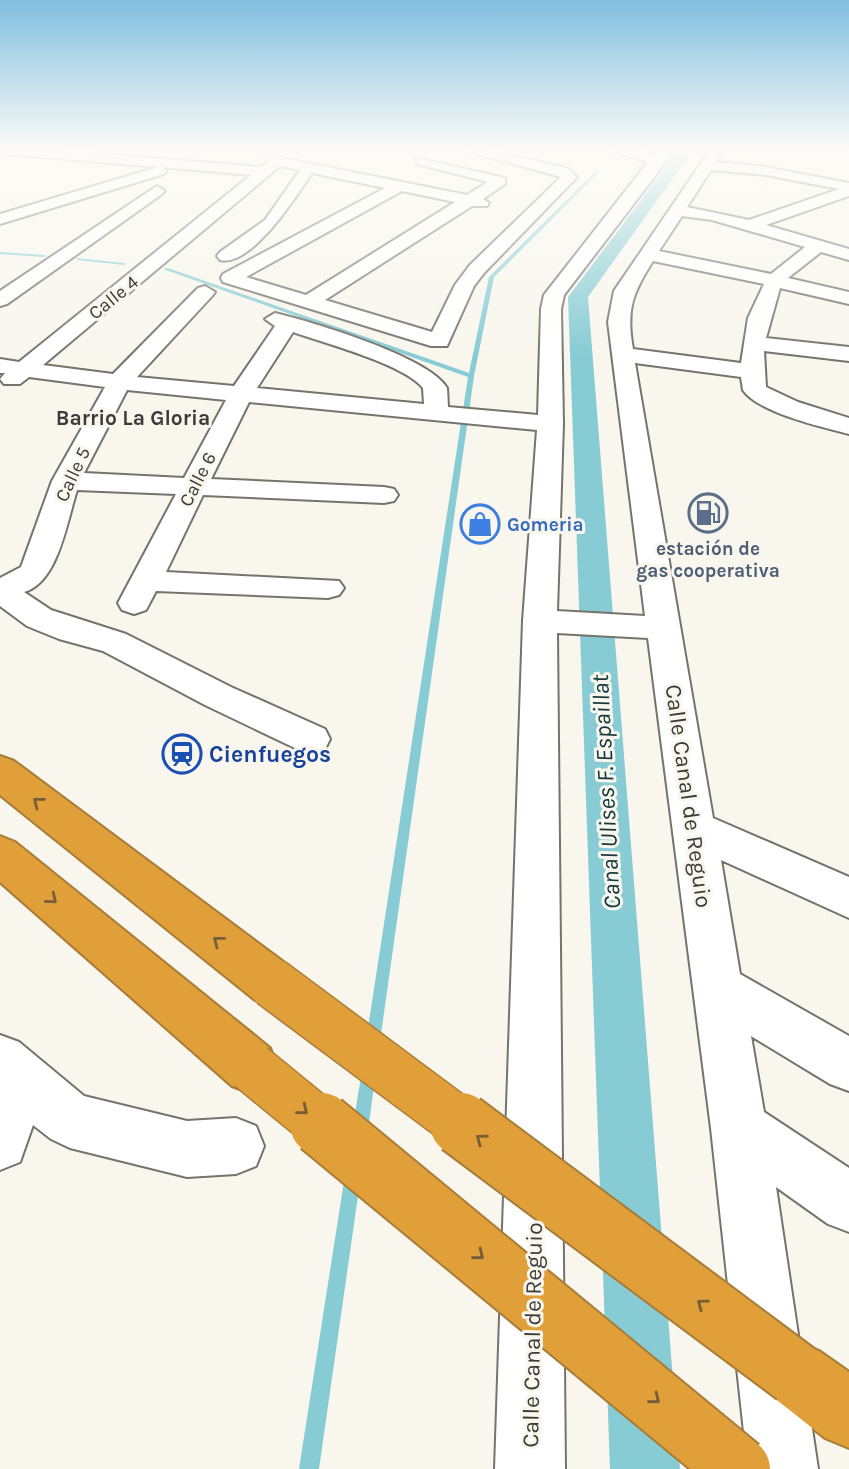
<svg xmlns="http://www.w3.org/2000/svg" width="849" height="1469" viewBox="0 0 849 1469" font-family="Karla,sans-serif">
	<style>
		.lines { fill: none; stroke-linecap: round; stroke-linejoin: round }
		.stream { fill: #87ccd4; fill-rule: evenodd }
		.canal { fill: #87ccd4; fill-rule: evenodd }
		.minor-casing { stroke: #75746c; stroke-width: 4 }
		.highway-casing { stroke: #a77c38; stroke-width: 4 }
		.minor { fill: #fff; fill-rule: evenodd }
		.highway { fill: #e09f38; fill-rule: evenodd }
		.highway-bridge-far1-casing { stroke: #a77c38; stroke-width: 52; stroke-linecap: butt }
		.highway-bridge-casing { stroke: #a77c38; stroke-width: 66; stroke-linecap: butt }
		.highway-bridge-far1 { stroke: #e09f38; stroke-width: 49 }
		.highway-bridge { stroke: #e09f38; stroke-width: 62 }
		.oneway { stroke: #755e38 }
		.labels { text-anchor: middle; stroke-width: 6; stroke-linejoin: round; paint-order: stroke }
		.far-street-label { font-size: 19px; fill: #3c3b38; stroke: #f8f6ed }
		.far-shop-label { font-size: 19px; font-weight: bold; fill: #366cbe; stroke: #f8f6ed; text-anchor: start }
		.far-service-label { font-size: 19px; font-weight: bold; fill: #4e5e75; stroke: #f8f6ed }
		.far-neighbourhood-label { font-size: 21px; font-weight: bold; fill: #3c3b38; stroke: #f8f6ed }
		.transit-label { font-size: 23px; font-weight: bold; fill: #164399; stroke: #f8f6ed; text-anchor: start }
		.street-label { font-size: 23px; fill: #3c3b38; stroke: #f8f6ed }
		.water-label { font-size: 24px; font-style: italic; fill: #14373b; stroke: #f8f6ed }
	</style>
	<rect width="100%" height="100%" fill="#f8f6ed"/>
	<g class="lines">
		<!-- stream -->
		<g class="stream">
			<polygon points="596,171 599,172 494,277 474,376 380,1041 378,1046 373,1048 368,1046 366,1041 468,377 163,269 168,268 469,373 489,277"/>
			<polygon points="0,252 44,255 46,256 44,257 0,254"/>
			<polygon points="76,258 124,263 126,264 124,265 78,260"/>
			<polygon points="369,1064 374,1066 376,1071 368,1131 365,1136 360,1139 355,1136 352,1131 362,1071 364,1066"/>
			<polygon points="353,1167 359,1169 361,1175 319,1469 299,1469 345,1175 347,1169"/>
		</g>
		<!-- canal -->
		<polygon class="canal" points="679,150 693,150 588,297 680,1469 610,1469 568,297"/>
		<!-- minor casing -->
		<g class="minor-casing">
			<g id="minor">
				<path d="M0,150H52L261,167L269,161L259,150H273L282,158L467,195L488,182L417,164V158L505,178V184L483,199L489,203L487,206H472L325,300L432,332L455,285L470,265L561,177L463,150H487L567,168L577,177L484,273L474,286L447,346H431L223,282L221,278L223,274L385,188L312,173C297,195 251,268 220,260L217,256L220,252L265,220L300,170L280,166L43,365L113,374L198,288L205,286L215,292L212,296L137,377L234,386L275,326L265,319L275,313C312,322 430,357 447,388L448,407L538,415L541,309L544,295L648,162L610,150H633L654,155L660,150H675L564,295L561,309L563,424L557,611L645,616L608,322L614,291L710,150H724L716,162L766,167L849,183V196L766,225L849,249V260L821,252L788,278L849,292V304L780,288L766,338L849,347V361L764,351L766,387L798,402L849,418V434C822,427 759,413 743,390L741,377L635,363L713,818L849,877V918L721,860L740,974L849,1036V1091L830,1084L751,1036L764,1112L849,1168V1232L828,1224L776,1187L818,1469H748L711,1128L648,638L557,633L565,1469H495L523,621L537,430L249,402L211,479L384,487L394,489L398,495L394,501L384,503L203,495L166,572L339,581L344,588L339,595L328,598L156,591L146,610L134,614L122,610L118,603L176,494L77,490C67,521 58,583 24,592L51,610L126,634L231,687L325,729L330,739L325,749L311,754L297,749L205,705L103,651L59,639L27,626L0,606V578L21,567L52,481L105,387L29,377L20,384H4L0,379L5,373H0V359L19,362L251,175L162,167L166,171L164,174L0,224V214L158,167L6,154ZM711,170L766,175L839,189L749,220L687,207ZM402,191L455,202L306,295L246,277ZM682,216L712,220L805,247L771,274L659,251ZM653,261L764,284L748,318L741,363L633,349C626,310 632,294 653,261ZM293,332C324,343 404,364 423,388L424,404L257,388ZM127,390L226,400L184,478L84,473Z"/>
				<polygon points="157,186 165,191 162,194 7,304 0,306 0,291"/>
				<polygon points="0,1035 19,1042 84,1096 187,1121 236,1118 256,1126 264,1146 256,1166 236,1174 187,1177 70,1148 51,1139 33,1125 20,1162 0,1170"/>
			</g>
		</g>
		<!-- highway casing -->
		<g class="highway-casing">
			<g id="highway">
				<polygon points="0,756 14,761 289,966 297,983 289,1000 272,1007 255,1000 0,795"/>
				<polygon points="0,836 15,842 270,1048 277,1067 270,1086 251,1093 232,1086 0,882"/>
				<polygon points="796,1341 819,1351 849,1372 849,1448 825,1438 773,1397 763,1374 773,1351"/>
			</g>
		</g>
		<!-- minor -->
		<use href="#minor" class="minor"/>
		<!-- highway -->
		<use href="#highway" class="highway"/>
		<!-- highway-bridge-far1 casing -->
		<g class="highway-bridge-far1-casing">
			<g id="highway-bridge-far1">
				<polyline points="272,983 464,1126"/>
				<polyline points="251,1067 323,1126"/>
			</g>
		</g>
		<!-- highway-bridge casing -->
		<g class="highway-bridge-casing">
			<g id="highway-bridge">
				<polyline points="321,1124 739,1469"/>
				<polyline points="461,1124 796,1374"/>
			</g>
		</g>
		<!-- highway-bridge-far1 -->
		<use href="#highway-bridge-far1" class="highway-bridge-far1"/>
		<!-- highway-bridge -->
		<use href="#highway-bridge" class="highway-bridge"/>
	</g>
	<!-- one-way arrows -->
	<defs><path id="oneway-chevron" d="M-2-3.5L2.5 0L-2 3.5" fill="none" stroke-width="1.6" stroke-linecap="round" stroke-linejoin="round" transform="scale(1.75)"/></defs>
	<g class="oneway">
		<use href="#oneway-chevron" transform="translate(38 802) rotate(-142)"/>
		<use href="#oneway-chevron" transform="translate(52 899) rotate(40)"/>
		<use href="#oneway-chevron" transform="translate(218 941) rotate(-142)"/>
		<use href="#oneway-chevron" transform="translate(303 1110) rotate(39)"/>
		<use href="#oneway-chevron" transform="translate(481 1139) rotate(-143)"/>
		<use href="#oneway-chevron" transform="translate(479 1255) rotate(39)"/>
		<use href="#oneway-chevron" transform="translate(702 1304) rotate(-143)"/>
		<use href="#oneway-chevron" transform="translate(655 1399) rotate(39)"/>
	</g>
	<!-- sky -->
	<linearGradient id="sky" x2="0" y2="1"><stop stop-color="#81bee0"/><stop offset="0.42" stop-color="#fcfbf7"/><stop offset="1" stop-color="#fcfbf7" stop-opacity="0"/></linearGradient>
	<rect width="849" height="355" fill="url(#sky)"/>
	<!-- icons -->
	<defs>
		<g id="fuel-ring" transform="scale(2.0125)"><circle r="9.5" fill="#f8f6ed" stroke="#5c6f8a" stroke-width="1.5"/><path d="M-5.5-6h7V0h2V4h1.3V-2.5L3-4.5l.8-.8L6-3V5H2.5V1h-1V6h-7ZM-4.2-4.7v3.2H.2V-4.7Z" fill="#5c6f8a"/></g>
		<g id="shop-ring" transform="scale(2.0125)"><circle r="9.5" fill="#f8f6ed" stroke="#3f7fe0" stroke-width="1.5"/><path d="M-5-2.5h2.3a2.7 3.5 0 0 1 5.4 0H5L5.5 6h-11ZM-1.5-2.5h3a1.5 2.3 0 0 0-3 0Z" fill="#3f7fe0"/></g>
		<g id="station-ring" transform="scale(2.0125)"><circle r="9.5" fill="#f8f6ed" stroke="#1a4fb4" stroke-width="1.5"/><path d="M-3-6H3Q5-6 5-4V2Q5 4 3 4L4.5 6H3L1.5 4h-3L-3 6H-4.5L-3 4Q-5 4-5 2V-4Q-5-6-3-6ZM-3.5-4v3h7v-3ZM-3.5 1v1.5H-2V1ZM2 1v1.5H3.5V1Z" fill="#1a4fb4"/></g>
	</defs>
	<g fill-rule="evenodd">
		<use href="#fuel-ring" x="708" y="513"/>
		<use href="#shop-ring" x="480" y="524"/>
		<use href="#station-ring" x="182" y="754"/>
	</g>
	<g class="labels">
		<!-- far-street labels -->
		<g class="far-street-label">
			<text transform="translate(113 297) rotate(-39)" y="7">Calle 4</text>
			<text transform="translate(72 474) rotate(-65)" y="7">Calle 5</text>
			<text transform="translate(197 479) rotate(-63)" y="7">Calle 6</text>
		</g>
		<!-- far-shop labels -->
		<g class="far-shop-label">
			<text x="507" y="531">Gomeria</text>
		</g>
		<!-- far-service labels -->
		<g class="far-service-label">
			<text x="708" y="555">estación de<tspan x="708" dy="22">gas cooperativa</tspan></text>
		</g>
		<!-- far-neighbourhood labels -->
		<g class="far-neighbourhood-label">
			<text x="133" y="425">Barrio La Gloria</text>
		</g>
		<!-- transit labels -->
		<g class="transit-label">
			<text x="209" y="762">Cienfuegos</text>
		</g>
		<!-- street labels -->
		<g class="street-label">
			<text transform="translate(689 796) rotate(82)" y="8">Calle Canal de Reguio</text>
			<text transform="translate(532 1335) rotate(-89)" y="8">Calle Canal de Reguio</text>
		</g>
		<!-- water labels -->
		<g class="water-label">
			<text transform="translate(606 792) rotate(-93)" y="8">Canal Ulises F. Espaillat</text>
		</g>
	</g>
</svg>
